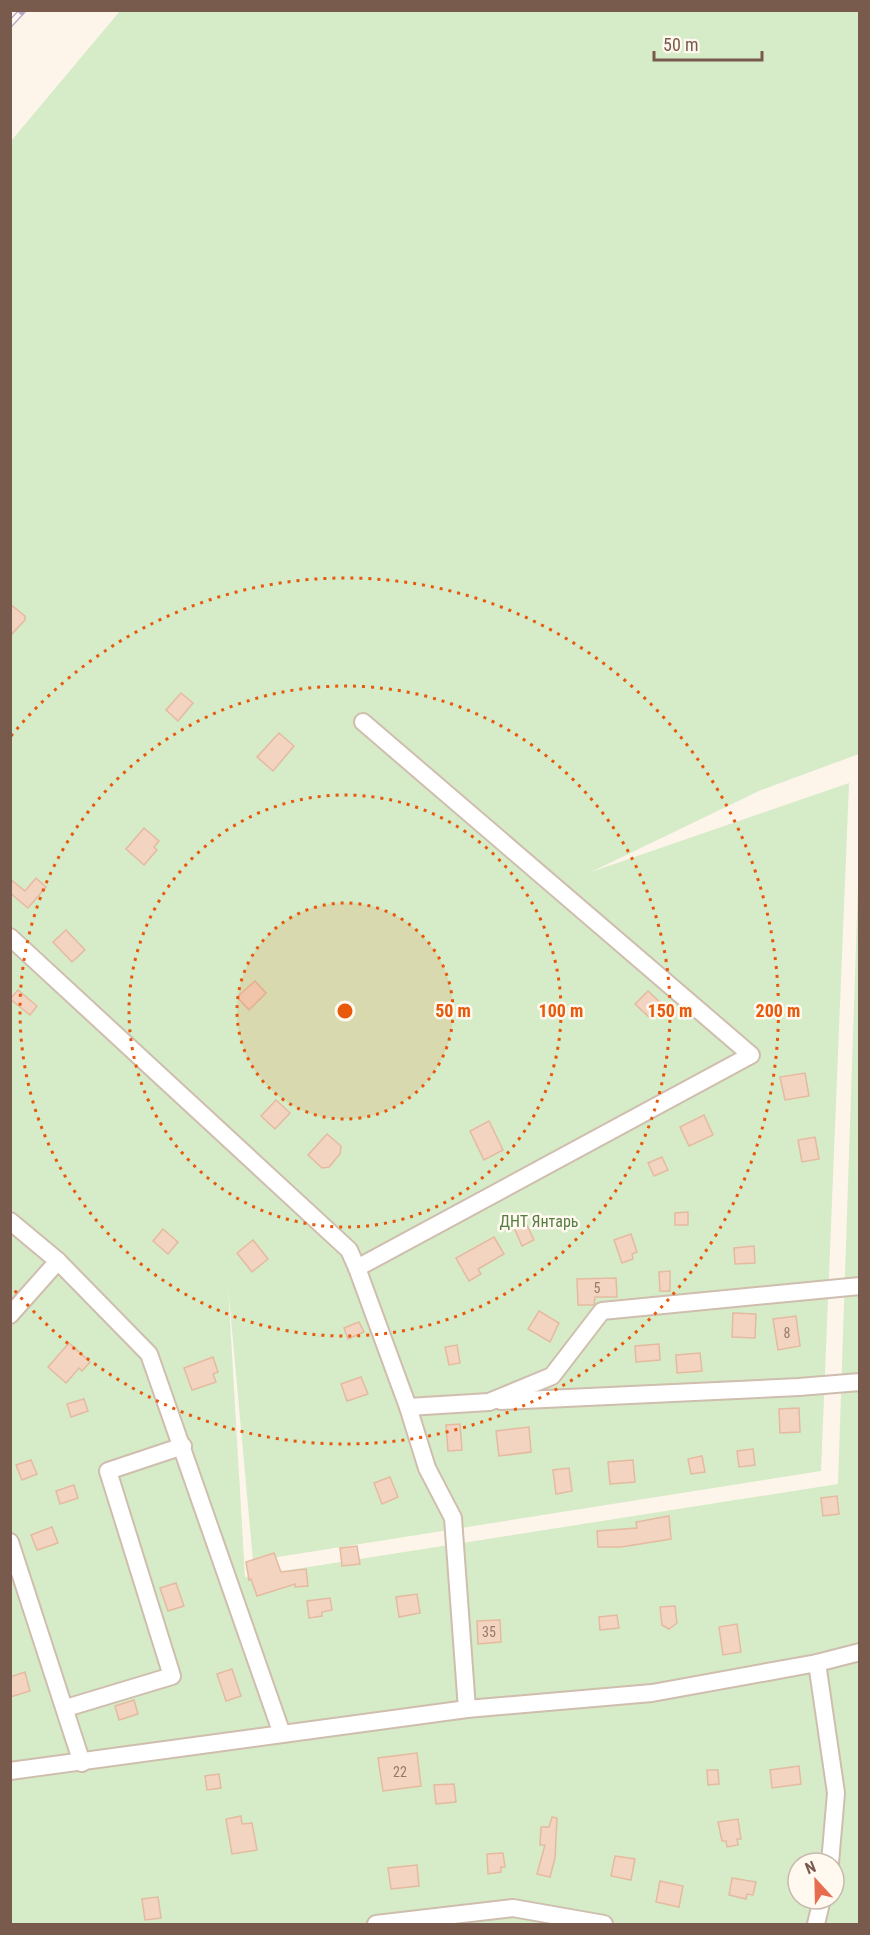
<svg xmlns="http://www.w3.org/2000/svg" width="870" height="1935" viewBox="0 0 870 1935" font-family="'Roboto Condensed',sans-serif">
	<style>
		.green { fill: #d6ebc7; fill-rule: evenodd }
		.building { fill: #f2d4c0; stroke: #e5baa0; stroke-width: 1.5 }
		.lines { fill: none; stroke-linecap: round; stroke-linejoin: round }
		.minor-casing { stroke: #cfbdae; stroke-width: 20 }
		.minor { stroke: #fff; stroke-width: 16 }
		.rail-casing { stroke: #b8a6c8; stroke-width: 7 }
		.rail { stroke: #fff9f0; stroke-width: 4.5; stroke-dasharray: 14; stroke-linecap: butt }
		.ring { fill: none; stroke: #e8590c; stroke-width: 3; stroke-dasharray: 3 6 }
		.labels { text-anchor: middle; stroke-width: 5; stroke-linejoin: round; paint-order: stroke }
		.number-label { font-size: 14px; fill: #967969 }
		.park-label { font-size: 16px; fill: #557e43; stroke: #fff9f0 }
		.centre { fill: #e8590c; stroke: #fff9f0; stroke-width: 3 }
		.ring-label { font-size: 18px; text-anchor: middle; font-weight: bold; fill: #e8590c; stroke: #fff9f0; stroke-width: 5; stroke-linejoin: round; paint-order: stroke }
	</style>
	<rect width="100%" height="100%" fill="#fdf5e9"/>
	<!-- green -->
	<path class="green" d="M120,11H859V754L761,790L591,872L849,783L821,1471L253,1561L228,1286L245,1577L838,1484L859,856V1924H11V141ZM798,1863H834V1899H798Z"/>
	<!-- building -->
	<g class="building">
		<polygon points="10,604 25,616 25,620 10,636"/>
		<polygon points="181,693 193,703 178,721 166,710"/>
		<polygon points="279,733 294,746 273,771 257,757"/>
		<polygon points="144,828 159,841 154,847 157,850 144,865 126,849"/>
		<polygon points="36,878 46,887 28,908 10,893 10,879 25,891"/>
		<polygon points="66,930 85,950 72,962 53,942"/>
		<polygon points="255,981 266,993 249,1010 237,997"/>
		<polygon points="18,990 37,1006 30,1015 10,999"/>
		<polygon points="648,991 664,1006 651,1019 635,1004"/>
		<polygon points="805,1073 809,1096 785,1100 780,1077"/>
		<polygon points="276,1100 290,1113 275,1129 261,1116"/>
		<polygon points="704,1115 713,1135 689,1146 680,1127"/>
		<polygon points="489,1121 503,1150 484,1160 470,1131"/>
		<polygon points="327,1134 341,1146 340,1154 329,1167 322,1168 308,1155"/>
		<polygon points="815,1137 819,1159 802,1162 798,1140"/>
		<polygon points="662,1157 668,1170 654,1176 648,1163"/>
		<polygon points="688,1212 688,1225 675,1225 675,1213"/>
		<polygon points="523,1217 534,1240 522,1246 512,1223"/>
		<polygon points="163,1229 178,1242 168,1254 153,1241"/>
		<polygon points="631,1234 637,1252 632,1254 633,1259 622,1263 614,1240"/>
		<polygon points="494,1237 504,1254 478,1269 481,1274 469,1281 456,1258"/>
		<polygon points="253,1240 268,1259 252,1272 237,1253"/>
		<polygon points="754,1246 755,1263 735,1264 734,1248"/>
		<polygon points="670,1271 670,1291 660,1291 659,1272"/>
		<polygon points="616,1278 617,1297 595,1297 594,1305 578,1305 577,1279"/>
		<polygon points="539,1311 559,1323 550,1342 528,1329"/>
		<polygon points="733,1313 756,1314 755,1338 732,1337"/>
		<polygon points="796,1316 800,1346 778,1350 773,1319"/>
		<polygon points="359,1322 364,1332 348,1339 344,1328"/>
		<polygon points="69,1343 90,1362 82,1371 79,1368 66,1383 48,1367"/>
		<polygon points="659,1344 660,1360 636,1362 635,1346"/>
		<polygon points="457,1345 460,1363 449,1365 445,1347"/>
		<polygon points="700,1353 702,1371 677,1373 676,1355"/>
		<polygon points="213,1357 218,1372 213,1374 216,1382 192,1390 184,1368"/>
		<polygon points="361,1377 368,1394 347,1401 341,1384"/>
		<polygon points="84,1399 88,1411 71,1417 67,1404"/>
		<polygon points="799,1408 800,1432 780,1433 779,1409"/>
		<polygon points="460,1424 462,1450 448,1451 446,1425"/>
		<polygon points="529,1427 531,1452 499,1456 496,1431"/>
		<polygon points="753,1449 755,1465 739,1467 737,1451"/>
		<polygon points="702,1456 705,1472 691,1474 688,1459"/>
		<polygon points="31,1460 37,1474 22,1480 16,1465"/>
		<polygon points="633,1460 635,1482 610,1484 608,1462"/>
		<polygon points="569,1468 572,1491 556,1494 553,1470"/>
		<polygon points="390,1477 398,1497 382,1504 374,1483"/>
		<polygon points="74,1485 78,1498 60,1504 56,1491"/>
		<polygon points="837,1496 839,1514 823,1516 821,1498"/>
		<polygon points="669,1516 671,1539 621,1547 598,1547 597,1531 637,1528 636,1522"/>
		<polygon points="52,1527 58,1543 37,1550 31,1535"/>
		<polygon points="357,1546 360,1564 342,1566 340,1548"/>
		<polygon points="274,1553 281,1572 306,1569 308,1586 295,1587 295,1584 257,1596 251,1579 249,1580 246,1562"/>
		<polygon points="176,1583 184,1606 168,1611 160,1588"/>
		<polygon points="417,1594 420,1613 399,1617 396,1597"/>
		<polygon points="330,1598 332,1610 322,1612 322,1616 309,1618 307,1601"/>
		<polygon points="675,1606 677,1623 669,1629 662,1625 660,1607"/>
		<polygon points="617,1615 619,1628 600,1630 599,1617"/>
		<polygon points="500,1620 501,1642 478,1644 477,1621"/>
		<polygon points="737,1624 741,1652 723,1655 719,1627"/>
		<polygon points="232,1669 241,1696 226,1701 217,1674"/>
		<polygon points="25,1672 30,1691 10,1697 10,1677"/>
		<polygon points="134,1700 138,1714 119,1720 115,1706"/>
		<polygon points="417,1753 421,1786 383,1791 378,1758"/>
		<polygon points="799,1766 801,1784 772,1788 770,1770"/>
		<polygon points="707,1770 718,1770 719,1784 708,1785"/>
		<polygon points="219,1774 221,1788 207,1790 205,1776"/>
		<polygon points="454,1784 456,1802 436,1804 434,1785"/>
		<polygon points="241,1816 242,1824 252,1823 257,1850 232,1854 226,1819"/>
		<polygon points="552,1817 557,1818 555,1858 550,1877 537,1874 545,1845 540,1845 541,1827 549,1827"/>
		<polygon points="738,1819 741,1839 737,1839 738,1845 727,1847 726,1841 722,1841 718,1822"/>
		<polygon points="503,1853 505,1867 501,1867 501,1872 488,1874 487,1854"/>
		<polygon points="615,1856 635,1859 631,1880 611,1876"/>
		<polygon points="417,1865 419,1886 391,1889 388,1868"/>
		<polygon points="732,1878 756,1882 753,1895 747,1894 746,1899 729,1895"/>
		<polygon points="660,1881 683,1886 679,1907 656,1902"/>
		<polygon points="158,1897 161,1918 145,1920 142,1899"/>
	</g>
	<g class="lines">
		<!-- minor casing -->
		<g class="minor-casing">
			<g id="minor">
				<polyline points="363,722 751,1055 357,1268 408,1407"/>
				<polyline points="10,937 349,1250 357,1268"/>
				<polyline points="10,1221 58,1261 149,1354 282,1734"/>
				<polyline points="10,1315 58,1261"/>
				<polyline points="501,1401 799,1387 860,1382"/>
				<polyline points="10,1542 82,1763"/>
				<polyline points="817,1663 836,1793 830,1863"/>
				<polyline points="66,1708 172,1676 108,1471 183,1446"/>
				<polyline points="467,1709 453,1518 427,1468 408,1407 489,1402 552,1376 602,1311 860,1286"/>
				<polyline points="10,1771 467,1709 652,1693 817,1663 860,1652"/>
				<polyline points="376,1924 513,1908 604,1924"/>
				<polyline points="816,1924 822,1899"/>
			</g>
		</g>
		<!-- minor -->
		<use href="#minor" class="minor"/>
		<!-- rail casing -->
		<g class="rail-casing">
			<polyline id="rail" points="10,24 23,10"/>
		</g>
		<!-- rail -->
		<use href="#rail" class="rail"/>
	</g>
	<!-- distance rings -->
	<circle cx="345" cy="1011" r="108" fill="#e8590c" fill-opacity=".12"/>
	<g class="ring">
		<circle cx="345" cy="1011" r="108"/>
		<circle cx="345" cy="1011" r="216"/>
		<circle cx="345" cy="1011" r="325"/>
		<path d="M11 736A433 433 0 1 1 11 1286"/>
	</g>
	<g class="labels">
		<!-- number labels -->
		<g class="number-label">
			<text x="597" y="1293">5</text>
			<text x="787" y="1338">8</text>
			<text x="489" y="1637">35</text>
			<text x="400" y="1777">22</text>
		</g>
		<!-- park labels -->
		<g class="park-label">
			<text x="539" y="1227">ДНТ Янтарь</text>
		</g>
	</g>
	<circle cx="345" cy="1011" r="9" class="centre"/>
	<g class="ring-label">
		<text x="453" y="1017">50 m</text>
		<text x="561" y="1017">100 m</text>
		<text x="670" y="1017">150 m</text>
		<text x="778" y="1017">200 m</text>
	</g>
	<!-- border -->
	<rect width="870" height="1935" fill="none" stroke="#785b4c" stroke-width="24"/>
	<!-- north arrow -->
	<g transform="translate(816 1881) rotate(338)"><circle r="28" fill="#fff9f0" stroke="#c9baae" stroke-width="1.5"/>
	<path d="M0-4.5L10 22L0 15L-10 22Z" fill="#e66e4e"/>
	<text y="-9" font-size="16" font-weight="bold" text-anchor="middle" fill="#785b4c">N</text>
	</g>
	<!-- scale -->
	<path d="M654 51v9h108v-9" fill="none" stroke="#785b4c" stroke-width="3"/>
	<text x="663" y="51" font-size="18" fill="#785b4c" stroke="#fff9f0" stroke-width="4.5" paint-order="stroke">50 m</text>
</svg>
